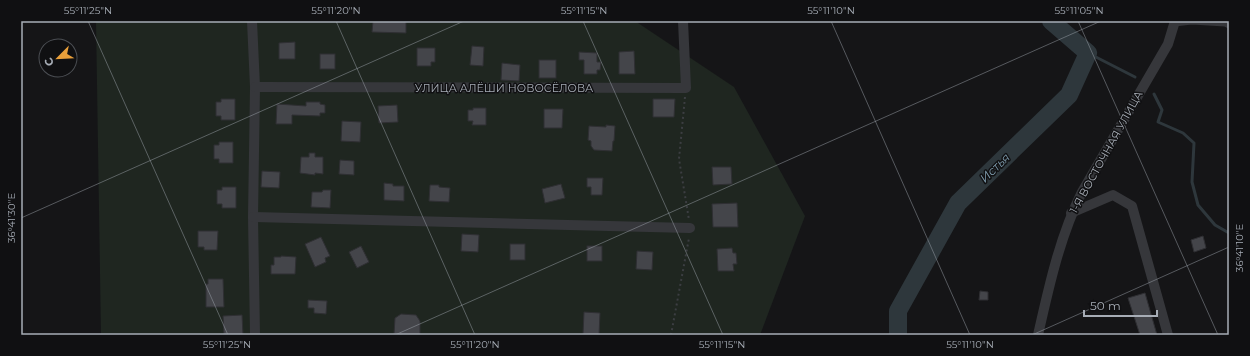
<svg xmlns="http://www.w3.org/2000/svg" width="1250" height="356" viewBox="0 0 1250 356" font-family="Montserrat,sans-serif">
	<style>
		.green { fill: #1f2620 }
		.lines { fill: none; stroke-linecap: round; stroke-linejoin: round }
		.stream { stroke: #2e373c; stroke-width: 3 }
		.river { stroke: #2e373c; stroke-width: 18 }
		.building { fill: #44454a; stroke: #2f2f33 }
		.path { stroke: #3c3e42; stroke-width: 2; stroke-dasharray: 2 3; stroke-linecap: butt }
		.lane { stroke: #36373b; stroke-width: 5 }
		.street { stroke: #36373b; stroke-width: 10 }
		.ticks { fill: none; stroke: #a7adb6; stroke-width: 1; stroke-opacity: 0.45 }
		.labels { text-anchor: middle; stroke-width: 3; stroke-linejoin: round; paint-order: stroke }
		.street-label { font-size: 11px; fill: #a7adb6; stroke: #101012 }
		.water-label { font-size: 12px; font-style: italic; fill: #809eb0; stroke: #101012 }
		.neatline { fill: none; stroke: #a7adb6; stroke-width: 1.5 }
		.ticks-label { font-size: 10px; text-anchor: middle; fill: #a7adb6 }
	</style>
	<rect width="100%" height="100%" fill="#151517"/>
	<!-- green -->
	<polygon class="green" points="96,21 635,21 734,87 805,216 760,335 101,335"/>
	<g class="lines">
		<!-- stream -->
		<g class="stream">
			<polyline points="1088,53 1135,77"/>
			<polyline points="1154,94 1162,110 1158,122 1183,133 1194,143 1192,182 1198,205 1215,225 1229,233"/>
		</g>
		<!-- river -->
		<polyline class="river" points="898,335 898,311 958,203 1069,95 1088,53 1051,21"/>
	</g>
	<!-- building -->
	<g class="building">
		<polygon points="373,21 406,21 406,33 372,32"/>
		<polygon points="295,42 295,59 279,59 279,43"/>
		<polygon points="472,46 484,47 483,66 470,65"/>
		<polygon points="417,48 435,48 435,62 431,62 431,66 417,66"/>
		<polygon points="634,51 635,74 619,74 619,52"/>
		<polygon points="579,52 597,53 597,62 601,62 600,70 597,70 597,74 584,74 584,60 579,60"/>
		<rect x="320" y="54" width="15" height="15"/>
		<rect x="539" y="60" width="17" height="18"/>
		<polygon points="502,63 520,65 519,81 501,80"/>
		<polygon points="221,99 235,99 235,120 221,120 221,116 216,116 216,102 221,102"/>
		<polygon points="653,99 675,99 674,117 653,117"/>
		<polygon points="306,102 320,102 320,104 325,105 325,113 320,113 320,116 292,115 292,124 276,124 277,104 306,106"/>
		<polygon points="397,105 398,122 379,123 378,106"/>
		<polygon points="473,108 486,108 486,125 472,125 473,121 468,121 468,110 473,110"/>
		<polygon points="544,109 563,109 562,128 544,128"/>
		<polygon points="342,121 361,122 360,142 341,141"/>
		<polygon points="606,125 615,126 614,141 613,141 612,151 594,150 591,146 591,141 588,140 589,126 606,127"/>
		<polygon points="219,142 233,142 233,163 219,163 219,159 214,159 214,145 219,145"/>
		<polygon points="309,153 315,153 315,157 323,157 323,174 315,173 315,175 300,173 301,157 309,157"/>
		<polygon points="340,160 354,161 354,175 339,174"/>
		<polygon points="712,167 731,167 732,184 713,185"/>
		<polygon points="262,171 280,172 279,188 261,187"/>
		<polygon points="587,178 603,178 602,195 591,195 591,187 587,187"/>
		<polygon points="384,183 393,184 393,186 404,186 404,201 384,200"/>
		<polygon points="561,184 565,198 545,203 542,189"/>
		<polygon points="430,185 439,185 439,187 450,188 449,202 429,201"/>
		<polygon points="222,187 236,187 236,208 222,208 222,204 217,204 217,190 222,190"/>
		<polygon points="323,190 331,190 330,208 311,207 312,192 322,192"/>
		<polygon points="737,203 738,227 713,227 712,204"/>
		<polygon points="198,231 218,231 217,250 204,250 204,247 198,247"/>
		<polygon points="462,234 479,235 478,252 461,251"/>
		<polygon points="1203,236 1206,248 1194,252 1191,240"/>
		<polygon points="321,237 330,256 325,258 326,262 315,267 305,244"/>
		<rect x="510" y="244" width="15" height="16"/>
		<polygon points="361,246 369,262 357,268 349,252"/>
		<rect x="587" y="246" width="15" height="15"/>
		<polygon points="732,248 733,253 736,253 737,264 733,264 734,271 718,271 717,249"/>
		<polygon points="637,251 653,252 652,270 636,269"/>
		<polygon points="281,256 296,257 295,274 271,274 271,265 274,265 274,257 281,257"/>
		<polygon points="208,279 223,279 224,307 206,307 206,284 208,284"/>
		<polygon points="980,291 988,292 988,300 979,300"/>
		<polygon points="1145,293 1157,335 1140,335 1128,298"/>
		<polygon points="308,300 327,301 326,314 314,313 314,308 308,308"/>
		<polygon points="584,312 600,313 599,335 583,334"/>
		<polygon points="401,314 416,315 420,321 420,335 394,334 395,318"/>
		<polygon points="242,315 243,335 224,335 223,316"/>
	</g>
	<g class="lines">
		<!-- path -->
		<g class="path">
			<polyline points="685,97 679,159 689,220"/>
			<polyline points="671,335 689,238"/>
		</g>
		<!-- lane -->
		<polyline class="lane" points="1174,24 1192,22 1225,24 1229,26"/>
		<!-- street -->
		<g class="street">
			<polyline points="252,21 255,87 253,217 255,335"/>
			<polyline points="255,87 686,88 683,21"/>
			<polyline points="1071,213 1113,195 1132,206 1168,335"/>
			<polyline points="253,217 690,228"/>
			<path d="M1038,335C1049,286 1060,236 1082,192L1168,44L1175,21"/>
		</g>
	</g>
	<!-- ticks -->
	<path class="ticks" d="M88,21L228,335M336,21L475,335M583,21L723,335M831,21L970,335M1078,21L1218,335M21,218L464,21M395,335L1101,21M1032,335L1229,247"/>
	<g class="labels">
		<!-- street labels -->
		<g class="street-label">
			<text x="504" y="92">УЛИЦА АЛЁШИ НОВОСЁЛОВА</text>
			<text transform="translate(1106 152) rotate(-61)" y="4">1-Я ВОСТОЧНАЯ УЛИЦА</text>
		</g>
		<!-- water labels -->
		<g class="water-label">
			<text transform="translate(995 168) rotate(-44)" y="4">Истья</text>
		</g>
	</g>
	<!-- border -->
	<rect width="1250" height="356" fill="none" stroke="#101012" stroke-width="44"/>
	<!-- north arrow -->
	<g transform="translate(58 58) rotate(246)"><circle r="19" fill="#101012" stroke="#4c4f54"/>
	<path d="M0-3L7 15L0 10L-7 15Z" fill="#e99f3a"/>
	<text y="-6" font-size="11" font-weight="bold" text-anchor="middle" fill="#a7adb6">С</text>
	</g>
	<!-- scale -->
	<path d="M1084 310v6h73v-6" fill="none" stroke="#a7adb6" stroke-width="2"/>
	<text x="1090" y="310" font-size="12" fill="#a7adb6" stroke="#101012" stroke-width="3" paint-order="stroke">50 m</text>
	<rect x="22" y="22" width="1206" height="312" class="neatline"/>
	<g class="ticks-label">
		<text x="88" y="14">55°11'25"N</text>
		<text x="336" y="14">55°11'20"N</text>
		<text x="584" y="14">55°11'15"N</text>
		<text x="831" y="14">55°11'10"N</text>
		<text x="1079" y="14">55°11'05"N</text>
		<text transform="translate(11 218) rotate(-90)" y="4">36°41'30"E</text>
		<text transform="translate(1239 248) rotate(-90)" y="4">36°41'10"E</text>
		<text x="227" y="348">55°11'25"N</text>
		<text x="475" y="348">55°11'20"N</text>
		<text x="722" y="348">55°11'15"N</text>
		<text x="970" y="348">55°11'10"N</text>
	</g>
</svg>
